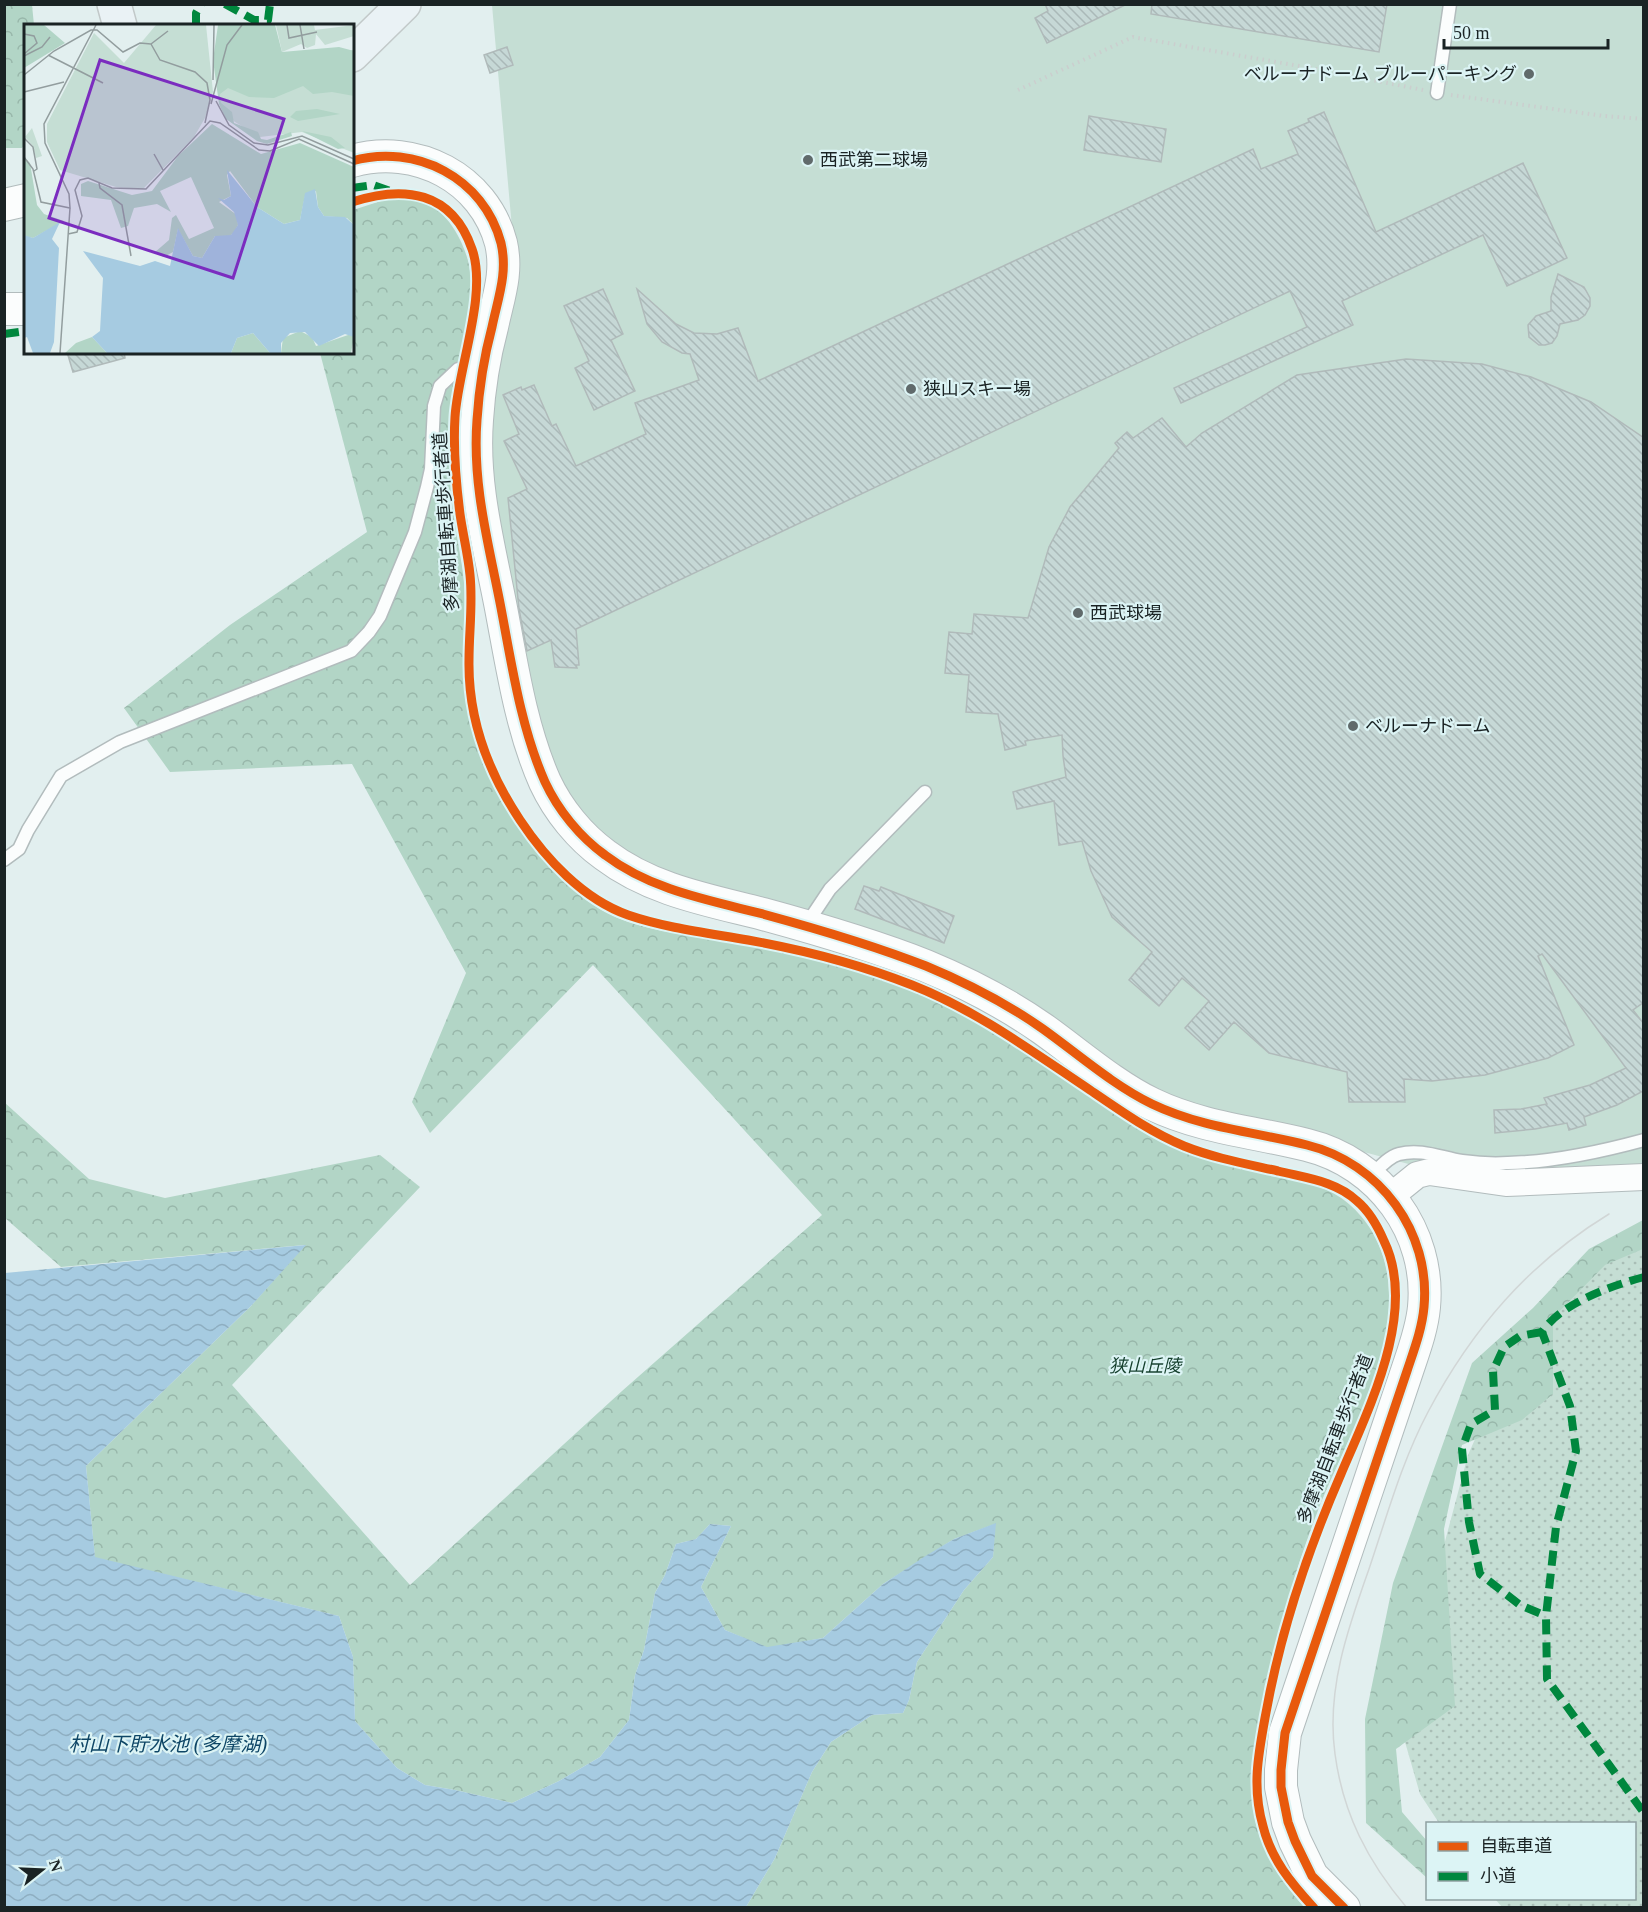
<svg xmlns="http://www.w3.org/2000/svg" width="1648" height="1912" viewBox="0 0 1648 1912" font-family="'Times New Roman','Noto Sans JP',serif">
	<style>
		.grass { fill: url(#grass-dots) }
		.forest { fill: url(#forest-crowns) }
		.green { fill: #c5ded4 }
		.water { fill: url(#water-waves) }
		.building { fill: url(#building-back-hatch); stroke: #b0baba; stroke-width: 1.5 }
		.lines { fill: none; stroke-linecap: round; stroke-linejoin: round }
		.service-casing { stroke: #b2bcbd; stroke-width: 15 }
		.minor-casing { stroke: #b2bcbd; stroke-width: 28 }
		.tertiary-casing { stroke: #b2bcbd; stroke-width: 34 }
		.primary-casing { stroke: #c2c9c9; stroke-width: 36 }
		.path { stroke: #cbcece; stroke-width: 4; stroke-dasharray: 1.5 4.5; stroke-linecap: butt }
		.service { stroke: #fbfdfd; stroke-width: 12 }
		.minor { stroke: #fbfdfd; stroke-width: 26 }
		.tertiary { stroke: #fbfdfd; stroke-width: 32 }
		.primary { stroke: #eaf2f5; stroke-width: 33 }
		.tram { stroke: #d1d6d6; stroke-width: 1.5 }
		.quiet { stroke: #00873e; stroke-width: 8; stroke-dasharray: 15 8; stroke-linecap: butt }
		.cycleway-casing { stroke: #dcf4f5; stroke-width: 13 }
		.cycleway { stroke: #e8590c; stroke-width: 9 }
		.poi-dot { fill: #606a6b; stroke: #dcf4f5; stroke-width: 2 }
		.labels { text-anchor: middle; stroke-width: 4.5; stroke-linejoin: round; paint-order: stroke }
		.poi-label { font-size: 18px; fill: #1a2324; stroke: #dcf4f5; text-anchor: start }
		.street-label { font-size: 18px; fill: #1a2324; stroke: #dcf4f5 }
		.park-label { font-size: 18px; font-style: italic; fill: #143f2c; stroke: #dcf4f5 }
		.water-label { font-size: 20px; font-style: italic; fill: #0e4666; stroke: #dcf4f5 }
		.inset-road { fill: none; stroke: #929d9e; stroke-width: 1.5 }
		.view { fill: #7b2cbf; fill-opacity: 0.15; stroke: #7b2cbf; stroke-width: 3 }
		.inset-edge { fill: none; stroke: #1a2324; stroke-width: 3 }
	</style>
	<defs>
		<pattern id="grass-dots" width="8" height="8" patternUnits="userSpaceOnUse" patternTransform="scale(1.5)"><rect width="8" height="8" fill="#c5ded4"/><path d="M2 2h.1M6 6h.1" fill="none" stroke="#a9beb6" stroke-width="1.8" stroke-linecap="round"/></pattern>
		<pattern id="forest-crowns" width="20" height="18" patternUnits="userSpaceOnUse" patternTransform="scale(1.5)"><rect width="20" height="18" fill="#b2d5c6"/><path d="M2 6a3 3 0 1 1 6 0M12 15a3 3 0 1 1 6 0" fill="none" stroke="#98b7aa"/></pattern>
		<pattern id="water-waves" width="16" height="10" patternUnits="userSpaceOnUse" patternTransform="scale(1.5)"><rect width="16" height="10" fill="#a6cbe1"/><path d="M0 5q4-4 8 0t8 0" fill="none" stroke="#8eaec1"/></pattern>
		<pattern id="building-back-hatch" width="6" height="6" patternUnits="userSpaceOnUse" patternTransform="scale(1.5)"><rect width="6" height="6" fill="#c6d8d6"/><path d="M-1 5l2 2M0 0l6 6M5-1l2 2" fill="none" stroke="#aab9b8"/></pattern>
	</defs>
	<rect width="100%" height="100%" fill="#e2efef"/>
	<!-- grass -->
	<polygon class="grass" points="1643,1238 1643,1907 1502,1907 1495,1899 1634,1898 1634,1824 1439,1823 1420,1794 1405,1742 1415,1654 1468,1455 1527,1321 1560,1278 1613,1249"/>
	<!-- forest -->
	<g class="forest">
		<polygon points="5,4 32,5 34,25 26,26 26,143 22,148 5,148"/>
		<path d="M397,199C405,199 413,199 421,201C446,208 464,241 469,265C479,316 453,366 450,417C448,457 451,497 457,536C459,551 463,567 464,583C466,614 462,646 464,678C467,741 496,803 536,850C556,873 580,899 607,913C642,931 684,934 722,940C776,949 833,959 884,978C944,1001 998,1034 1051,1069C1094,1097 1134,1131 1182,1150C1215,1163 1251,1170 1285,1178C1300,1182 1317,1184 1331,1192C1351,1202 1369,1222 1378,1243C1416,1329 1347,1435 1317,1513C1291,1580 1274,1649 1262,1720C1257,1751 1249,1783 1254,1814C1260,1850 1281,1881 1304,1907H746L775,1858L812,1772L831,1742L872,1715L903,1713L909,1700L917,1662L964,1590L993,1557L995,1524L954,1539L883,1584L823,1638L767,1648L725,1630L701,1587L731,1526L710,1524L696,1539L676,1544L665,1575L655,1593L644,1650L635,1675L629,1720L600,1757L559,1781L512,1803L455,1790L425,1785L397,1768L355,1721L353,1657L339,1616L95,1558L86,1466L251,1306L305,1245L61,1267L5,1218L4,1102L89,1179L165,1198L380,1155L420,1187L232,1385L410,1585L622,1391L822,1215L593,965L430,1133L412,1102L466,973L352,764L170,772L124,708L230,625L367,532L320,353L352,352L353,210L384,200Z"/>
		<polygon points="1643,1220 1643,1249 1605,1265 1553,1318 1553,1394 1522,1420 1462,1445 1444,1529 1455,1706 1396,1749 1402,1812 1427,1841 1427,1878 1366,1823 1365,1719 1393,1583 1472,1363 1533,1308 1589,1249"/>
	</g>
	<!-- green -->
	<polygon class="green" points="492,5 1643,5 1643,1164 1575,1174 1416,1166 1319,1140 1204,1114 1112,1065 1027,1007 669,875 606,843 563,792 540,727 497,536 489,422 512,228"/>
	<!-- water -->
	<polygon class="water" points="306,1245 251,1306 86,1466 95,1557 339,1616 353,1657 355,1721 397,1768 425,1785 455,1790 512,1803 559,1781 600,1757 629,1720 635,1675 644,1650 655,1593 665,1575 676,1544 696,1539 710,1524 731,1526 701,1587 725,1630 767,1647 823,1638 883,1584 927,1555 954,1539 996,1523 993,1557 964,1590 917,1662 909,1700 903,1713 872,1715 831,1742 812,1772 775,1858 746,1907 5,1907 5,1273"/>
	<!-- building -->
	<g class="building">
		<polygon points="1045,4 1127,4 1047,43 1035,18 1048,11"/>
		<polygon points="1152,4 1387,4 1379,52 1151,14"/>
		<polygon points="507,47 513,65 490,73 484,55"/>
		<polygon points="1324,112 1376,232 1523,163 1567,258 1507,286 1483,235 1342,301 1353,325 1181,403 1174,388 1307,327 1290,291 576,629 579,665 576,665 577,668 555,667 551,640 527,651 519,609 508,498 527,489 504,441 519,434 503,395 521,387 522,390 534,385 552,426 556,424 576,466 646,434 635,403 699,380 690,354 682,353 662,342 647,324 637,289 676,324 694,333 717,334 738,328 758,381 1253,149 1261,169 1298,154 1288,131 1309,122 1308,119"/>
		<polygon points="1089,116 1166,129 1161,162 1084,150"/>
		<polygon points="1558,274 1584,287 1590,298 1590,306 1585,315 1578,320 1560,324 1557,336 1552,343 1545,345 1539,345 1529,337 1528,325 1536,316 1551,311 1551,297"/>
		<polygon points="603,289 623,334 611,340 635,391 594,410 575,368 589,361 564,306"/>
		<polygon points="67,352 124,352 125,358 73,372"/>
		<polygon points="1406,359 1482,364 1531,377 1591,402 1644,438 1644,1002 1633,1010 1644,1024 1644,1093 1643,1091 1617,1105 1584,1117 1586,1125 1569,1130 1567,1123 1535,1129 1495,1133 1494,1110 1521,1109 1547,1104 1544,1098 1590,1085 1626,1068 1542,954 1538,956 1574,1045 1548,1058 1485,1075 1432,1081 1404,1079 1405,1102 1349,1102 1347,1072 1269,1053 1234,1022 1209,1050 1185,1028 1209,1001 1182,978 1159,1006 1129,980 1152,952 1112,917 1091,871 1082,841 1059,845 1054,801 1017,809 1013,792 1066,777 1063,756 1062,735 1025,741 1026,745 1005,750 998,714 966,712 969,675 945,673 949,632 972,634 974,614 1028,618 1049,547 1070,507 1119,448 1115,443 1127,432 1133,438 1162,418 1186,447 1202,433 1297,375"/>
		<polygon points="864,886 879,891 881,887 954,916 944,943 855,909"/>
	</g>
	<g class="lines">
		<!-- service casing -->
		<g class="service-casing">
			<g id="service">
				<polyline points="1437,93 1450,4"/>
				<polyline points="4,860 19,849 28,830 61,776 120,742 351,651 369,632 380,616 415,532 427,487 431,469 434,406 440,386 458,369 482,364"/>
				<polyline points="806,925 830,889 925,792"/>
				<path d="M1371,1176C1379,1168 1388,1157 1399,1154C1421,1148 1442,1158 1462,1161C1477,1163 1493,1164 1508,1163C1554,1162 1600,1152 1644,1140"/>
			</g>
		</g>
		<!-- minor casing -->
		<g class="minor-casing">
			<polyline id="minor" points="1391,1196 1417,1175 1429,1172 1506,1183 1644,1177"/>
		</g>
		<!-- tertiary casing -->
		<g class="tertiary-casing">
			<g id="tertiary">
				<path d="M352,161C416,143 484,178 501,243C508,273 498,298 492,327C484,357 479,389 477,420C472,485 489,545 501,608C512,666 521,728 545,782C558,810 580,837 605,855C651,890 708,900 763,914C818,929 873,945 926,966C967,983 1006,1003 1043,1029C1078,1054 1113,1085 1152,1104C1202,1128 1255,1132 1307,1145C1380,1163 1431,1232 1424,1307C1422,1329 1414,1350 1407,1371L1285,1733L1281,1770V1787L1288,1822L1295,1841L1312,1876L1344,1908"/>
				<polyline points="4,205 26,200"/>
				<polyline points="4,309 26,309"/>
			</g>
		</g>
		<!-- primary casing -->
		<g class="primary-casing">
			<g id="primary">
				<polyline points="114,4 120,26"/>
				<polyline points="352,55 404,4"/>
			</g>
		</g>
		<!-- path -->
		<g class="path">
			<polyline points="1018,90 1133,37 1311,68 1423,90"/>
			<polyline points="1451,95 1604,116 1644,119"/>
		</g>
		<!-- service -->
		<use href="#service" class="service"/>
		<!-- minor -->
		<use href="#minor" class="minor"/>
		<!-- tertiary -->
		<use href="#tertiary" class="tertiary"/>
		<!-- primary -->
		<use href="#primary" class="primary"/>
		<!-- tram -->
		<path class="tram" d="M1407,1908C1368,1862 1343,1814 1335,1754C1326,1690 1348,1628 1369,1569C1387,1516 1402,1461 1428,1412C1472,1329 1529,1263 1609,1214"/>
		<!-- quiet -->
		<g class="quiet">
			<polyline points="225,4 254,20 268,20 270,4"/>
			<polyline points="196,26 196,13 201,4"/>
			<polyline points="352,188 373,185 393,192"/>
			<polyline points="4,334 26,331"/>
			<path d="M1644,1277C1611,1286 1561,1303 1542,1332L1570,1406L1576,1451L1556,1527L1546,1616L1547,1679L1644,1813"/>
			<polyline points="1542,1332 1520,1336 1504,1347 1493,1371 1495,1410 1471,1424 1462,1449 1469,1522 1480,1574 1520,1605 1546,1616"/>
		</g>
		<!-- cycleway casing -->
		<g class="cycleway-casing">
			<g id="cycleway">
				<path d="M352,161C416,143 484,178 501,243C508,273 498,298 492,327C484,357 479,389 477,420C472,485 489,545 501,608C512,666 521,728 545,782C558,810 580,837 605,855C651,890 708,900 763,914C818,929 873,945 926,966C967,983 1006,1003 1043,1029C1078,1054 1113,1085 1152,1104C1202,1128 1255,1132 1307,1145C1380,1163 1431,1232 1424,1307C1422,1329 1414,1350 1407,1371L1285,1733L1281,1770V1787L1288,1822L1295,1841L1312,1876L1344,1908"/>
				<path d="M352,202C404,185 452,191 472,249C488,294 458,368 455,417C453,449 456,483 460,514C463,535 468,554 470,575C473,603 469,632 469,660C468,717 488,772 520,820C546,859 583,899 628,915C666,928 708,933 748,940C804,950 859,964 912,985C976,1010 1033,1052 1090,1090C1121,1111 1150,1132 1184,1146C1214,1158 1247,1164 1278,1171C1306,1178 1336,1181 1357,1201C1369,1211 1378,1227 1384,1241C1418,1311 1369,1408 1341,1474C1307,1552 1280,1633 1265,1718C1258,1756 1252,1788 1263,1826C1271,1859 1291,1883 1314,1908"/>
			</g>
		</g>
		<!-- cycleway -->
		<use href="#cycleway" class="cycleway"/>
	</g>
	<!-- markers -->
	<g class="poi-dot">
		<circle cx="1529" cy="74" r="6"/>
		<circle cx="808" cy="160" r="6"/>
		<circle cx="911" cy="389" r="6"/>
		<circle cx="1078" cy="613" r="6"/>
		<circle cx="1353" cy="726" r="6"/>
	</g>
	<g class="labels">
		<!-- poi labels -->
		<g class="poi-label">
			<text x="1517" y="80" text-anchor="end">ベルーナドーム ブルーパーキング</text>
			<text x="820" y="166">西武第二球場</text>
			<text x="923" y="395">狭山スキー場</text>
			<text x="1090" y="619">西武球場</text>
			<text x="1365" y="732">ベルーナドーム</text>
		</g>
		<!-- street labels -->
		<g class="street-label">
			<text transform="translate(446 522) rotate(-94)" y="6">多摩湖自転車歩行者道</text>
			<text transform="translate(1335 1439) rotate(-69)" y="6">多摩湖自転車歩行者道</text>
		</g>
		<!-- park labels -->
		<g class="park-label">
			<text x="1145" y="1372">狭山丘陵</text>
		</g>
		<!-- water labels -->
		<g class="water-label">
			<text x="168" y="1751">村山下貯水池 (多摩湖)</text>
		</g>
	</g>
	<!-- overview -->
	<g transform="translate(24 24)">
		<rect width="330" height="330" fill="#e2efef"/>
		<path d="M330,26V129L278,108L236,113L211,98L197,84L195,56L294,27Z" fill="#c5ded4"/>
		<path d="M0,1H20L41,19L0,44ZM194,1H251L258,28L315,23L330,27V72L308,68L289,70L279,62L250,74L225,73L204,64L196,70L197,79L208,88L210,99L234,108L237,115L243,116L267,108L268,112L243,120L233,117L202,95L195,80L189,36ZM293,85L316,90L274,97L266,93L272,87ZM188,100L237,130L276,119L330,143V201L323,194L300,192L294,183L292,167L281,172L276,196L260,200L233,183L206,147L203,151L207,172L195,178L213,191L214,201L210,209L202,214L191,212L178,234L169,232L154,205L149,228L140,233L130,229L145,216L148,194L152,191L165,215L190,204L167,153L136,167L147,188L133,180L110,184L104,202L97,204L87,176L57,172V160L64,157L108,171L128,167L154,132ZM278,107L307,113L321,124L314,125ZM0,133L6,139L13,181L20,190L40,197L9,214L0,212ZM276,307L288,313L292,322L327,310L330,313L327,329H257L259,314ZM229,309L246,329H207L213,314ZM68,313L83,329H41L52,319Z" fill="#b2d5c6"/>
		<path d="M252,1H290L291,6L330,1V12L301,21L292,10L291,21L283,24L277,20L258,28ZM8,104L18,132L12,134L9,122L1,113Z" fill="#c5ded4"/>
		<path d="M132,1H182L189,68L181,94L170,113L119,165L92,163L36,146L23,118V100L70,9L100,39Z" fill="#c5ded4"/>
		<path d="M203,146L233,183L260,200L276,196L281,169L291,165L294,183L300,192L321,193L330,201V313L321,310L295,322L281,308L266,309L257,319V329H246L229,309L213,314L207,329H83L68,313L76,307L79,254L59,227L116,242L131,237L146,242L154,204L169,232L178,234L191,212L207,211L214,201L210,188L194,174L200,176L207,172ZM36,198L28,215L35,224L30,318L26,329H9L3,313L0,314V211L9,214Z" fill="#a6cbe1"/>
		<path class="inset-road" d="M263,1L265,14L293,8M276,1L280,25M0,10L10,12L13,19L0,30M127,20L136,36L171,48L183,59L186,76L181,99M127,20L144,7M24,31L79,59M0,32L18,23L26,13M0,51L30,27L67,6H73L99,28L116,19L127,20M189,56L190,1M0,68L40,58M192,77L205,101L230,119L244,121L278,112L330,135M187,80L203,21L218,1M0,114L9,123L13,145L10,147M130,130L139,146M0,133L9,145L17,178L46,184L45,170L21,119L20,100L72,1M75,159L76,164L98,181L107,232M44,210L53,208L58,192L51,166L56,156L64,154L88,164L122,165L186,97L196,99L235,126L246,127L275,115L330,140M36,329L46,184"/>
		<path class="view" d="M76,36L260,95L209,254L25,194Z"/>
		<rect width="330" height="330" class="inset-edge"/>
	</g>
	<!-- border -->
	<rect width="1648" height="1912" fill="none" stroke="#1a2324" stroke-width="12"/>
	<!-- legend -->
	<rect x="1426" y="1822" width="210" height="78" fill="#dcf4f5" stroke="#8ea0a1" stroke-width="1.5"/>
	<rect x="1438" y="1842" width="30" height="9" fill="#e8590c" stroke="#8ea0a1" stroke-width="1.5"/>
	<text x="1480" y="1852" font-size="18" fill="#1a2324">自転車道</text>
	<rect x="1438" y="1872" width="30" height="9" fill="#00873e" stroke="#8ea0a1" stroke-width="1.5"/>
	<text x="1480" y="1882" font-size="18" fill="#1a2324">小道</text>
	<!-- north arrow -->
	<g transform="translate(42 1870) rotate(72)" stroke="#dcf4f5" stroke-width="4.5" paint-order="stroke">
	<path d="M0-4.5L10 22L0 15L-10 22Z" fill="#1a2324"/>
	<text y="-9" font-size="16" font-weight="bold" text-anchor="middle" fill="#1a2324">N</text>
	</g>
	<!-- scale -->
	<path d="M1444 39v9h164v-9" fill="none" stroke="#1a2324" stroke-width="3"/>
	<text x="1453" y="39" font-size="18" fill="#1a2324" stroke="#dcf4f5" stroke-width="4.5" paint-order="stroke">50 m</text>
</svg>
